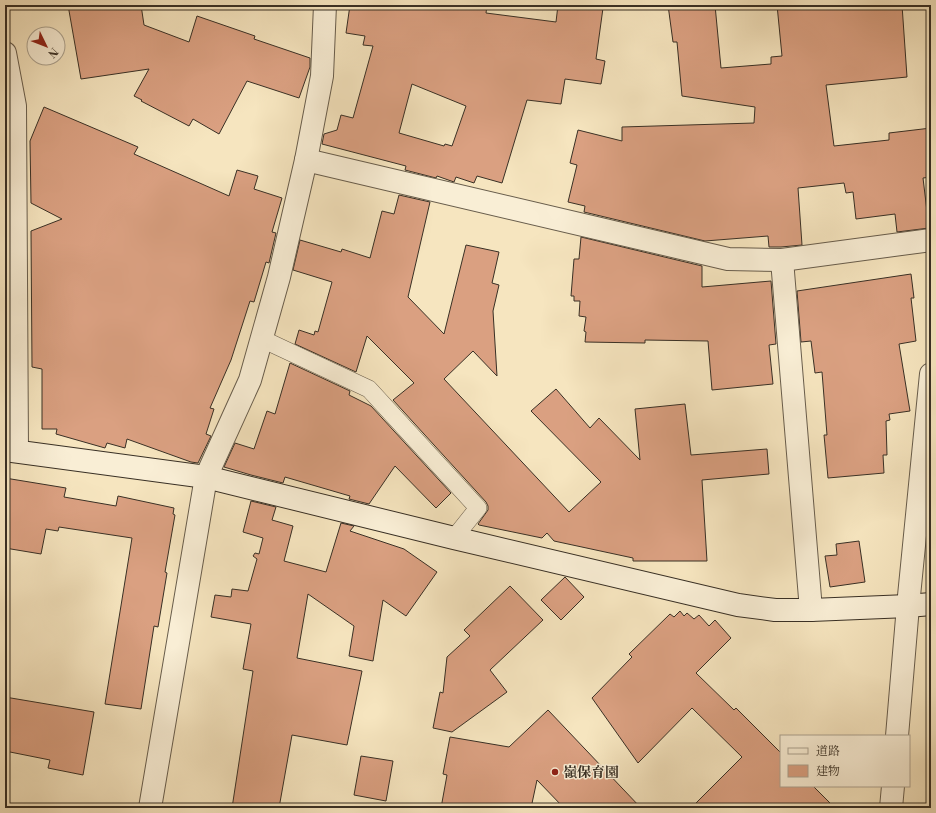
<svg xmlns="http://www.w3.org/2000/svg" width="936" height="813" viewBox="0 0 936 813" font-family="'Libre Bodoni','Noto Serif JP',serif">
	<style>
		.building { fill: #daa081; stroke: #393025; fill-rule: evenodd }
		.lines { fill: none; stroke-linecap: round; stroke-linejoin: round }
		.lane-casing { stroke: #685d4c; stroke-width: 18 }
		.street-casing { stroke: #685d4c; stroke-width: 24 }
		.secondary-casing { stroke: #393025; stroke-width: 24 }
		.lane { stroke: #f9eed5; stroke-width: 17 }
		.street { stroke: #f9eed5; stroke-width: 22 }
		.secondary { stroke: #f9eed5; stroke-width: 22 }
		.rail-casing { stroke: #393025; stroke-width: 4.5 }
		.rail { stroke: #f9eed5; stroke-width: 3; stroke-dasharray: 9; stroke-linecap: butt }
		.poi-dot { fill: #8f2418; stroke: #f9eed5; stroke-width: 1.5 }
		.labels { text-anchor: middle; stroke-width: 3; stroke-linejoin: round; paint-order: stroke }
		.poi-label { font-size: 14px; font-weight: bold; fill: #393025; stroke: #f9eed5; text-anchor: start }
	</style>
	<rect width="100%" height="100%" fill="#f6e5bf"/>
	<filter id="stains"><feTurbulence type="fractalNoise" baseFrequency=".005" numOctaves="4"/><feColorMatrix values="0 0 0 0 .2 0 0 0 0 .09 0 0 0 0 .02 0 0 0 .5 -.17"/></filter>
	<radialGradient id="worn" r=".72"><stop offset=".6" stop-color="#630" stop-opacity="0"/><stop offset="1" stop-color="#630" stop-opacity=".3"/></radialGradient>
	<!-- building -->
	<g class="building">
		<polygon points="68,5 141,5 144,25 189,42 197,16 255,36 254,39 310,58 310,67 299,98 247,81 219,134 193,119 189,126 141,101 142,100 134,96 149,69 81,79"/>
		<path d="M350,5H487L486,13L556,22L558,5H581L603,8L596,59L605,61L601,84L565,79L561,104L527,100L502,183L477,176L474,183L456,177L454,182L437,176L436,178L405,170L406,166L322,144L324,134L337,130L341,115L353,118L373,46L363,45L365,36L346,33ZM412,84L466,106L452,146L445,144L444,146L399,133Z"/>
		<polygon points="668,5 715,5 721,68 771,64 771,57 782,56 777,5 902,5 907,77 826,85 834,146 889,140 889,133 931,128 931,177 923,178 929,228 897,232 895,214 856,219 853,192 846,193 844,183 798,188 802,245 781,247 769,247 768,236 705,241 584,212 585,206 568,202 577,165 570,163 578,130 622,141 622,127 754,123 755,107 682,96 677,42 673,42"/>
		<polygon points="44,107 138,147 134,154 229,196 237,170 258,176 254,189 282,198 272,232 276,233 269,263 266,262 254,302 250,301 231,360 210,408 214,409 206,434 211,436 198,463 191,462 127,439 125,448 107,443 105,448 56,434 57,429 42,429 42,369 32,367 31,231 62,219 31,203 30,141"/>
		<polygon points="399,195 430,202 408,297 444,334 466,245 499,252 492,283 499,285 493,311 497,376 473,351 444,379 569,512 601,482 531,411 556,389 590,428 599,418 640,460 635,409 685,404 691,455 767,449 769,474 702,480 707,561 633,561 633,558 554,541 547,533 542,538 479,525 478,524 488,510 488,506 486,502 393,400 414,383 367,336 356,372 295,344 299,330 314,335 315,331 318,332 332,282 293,270 300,240 341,252 342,249 370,258 382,211 394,214"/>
		<polygon points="581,237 702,266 702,287 771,281 776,344 769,345 773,384 712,390 708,341 645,340 645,343 585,342 586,332 584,331 586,317 579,316 580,301 574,301 574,296 571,296 574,259 579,259"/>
		<polygon points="911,274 914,298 911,298 916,341 899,344 910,411 889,414 890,420 886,421 887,455 883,455 884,473 828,478 824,435 827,435 822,372 815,373 811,341 801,342 797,291"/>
		<polygon points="290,363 350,391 349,395 371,406 451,493 436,508 395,466 369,504 349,499 350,496 285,477 283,483 251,475 224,467 235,443 254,449 267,411 275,414"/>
		<polygon points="5,478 66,488 64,497 116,506 118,496 174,508 173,514 175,515 165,572 167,573 158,627 154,626 141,709 105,704 132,538 59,527 58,531 46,529 41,554 5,548"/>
		<polygon points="251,501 276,507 272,520 293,526 284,561 326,572 341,523 354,526 350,531 404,549 437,572 406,616 383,600 373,661 349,656 354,626 308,594 297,658 362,671 347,745 292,735 279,808 232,808 253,671 243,669 251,624 211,617 215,595 231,597 232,589 248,591 257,559 253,556 255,553 259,554 263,538 243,532"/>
		<polygon points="859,541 865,582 830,587 825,556 837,555 836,544"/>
		<polygon points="565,577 584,597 561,620 541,600"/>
		<polygon points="510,586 543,620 490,670 507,692 452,732 433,728 440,692 443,693 447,657 470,636 464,630"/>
		<polygon points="680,611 684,616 687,613 694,619 699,615 709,626 715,620 731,638 696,673 734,710 736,708 781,753 781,786 813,786 835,808 691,808 742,757 692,708 638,763 592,698 632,657 629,654 670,614 674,617"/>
		<polygon points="5,697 94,712 83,775 48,768 50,760 5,751"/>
		<polygon points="548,710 641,808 564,808 537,780 531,808 441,808 447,775 443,774 450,737 509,747"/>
		<polygon points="361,756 393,761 386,801 354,795"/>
	</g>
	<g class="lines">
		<!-- lane casing -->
		<g class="lane-casing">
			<polyline id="lane" points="262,339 369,389 478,508 454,538"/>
		</g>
		<!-- street casing -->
		<g class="street-casing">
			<g id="street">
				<polyline points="5,53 15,106 17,451"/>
				<polyline points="306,160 728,259 782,260 931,240"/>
				<polyline points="782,260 811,610"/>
				<polyline points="897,736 908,606 931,374"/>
				<polyline points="150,808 206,477 250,380 279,277 306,160 322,76 325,5"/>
				<polyline points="891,808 893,786"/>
			</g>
		</g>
		<!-- secondary casing -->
		<g class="secondary-casing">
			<polyline id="secondary" points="5,450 206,477 454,538 738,605 775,610 811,610 908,606 931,604"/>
		</g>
		<!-- lane -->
		<use href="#lane" class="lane"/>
		<!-- street -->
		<use href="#street" class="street"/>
		<!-- secondary -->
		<use href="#secondary" class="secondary"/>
		<!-- rail casing -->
		<g class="rail-casing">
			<polyline id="rail" points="928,808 931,777"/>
		</g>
		<!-- rail -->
		<use href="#rail" class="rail"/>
	</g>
	<!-- markers -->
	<circle class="poi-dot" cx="555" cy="772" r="4"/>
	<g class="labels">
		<!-- poi labels -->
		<g class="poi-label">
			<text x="563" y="777">嶺保育園</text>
		</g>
	</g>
	<!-- margin -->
	<rect width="936" height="813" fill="none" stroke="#f6e5bf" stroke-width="20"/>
	<rect x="6" y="6" width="924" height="801" fill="none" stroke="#393025" stroke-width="2"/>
	<rect x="10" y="10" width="916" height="793" fill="none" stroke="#393025"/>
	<!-- legend -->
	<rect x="780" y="735" width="130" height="52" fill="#f9eed5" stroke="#aca28f"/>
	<rect x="788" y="748" width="20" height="6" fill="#f9eed5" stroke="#aca28f"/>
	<text x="816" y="755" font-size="12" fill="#393025">道路</text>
	<rect x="788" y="765" width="20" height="12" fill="#daa081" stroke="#aca28f"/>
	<text x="816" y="775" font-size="12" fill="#393025">建物</text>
	<!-- north arrow -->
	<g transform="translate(46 46) rotate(133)"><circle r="19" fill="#f9eed5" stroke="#aca28f"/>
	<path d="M0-3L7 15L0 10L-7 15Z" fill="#8f2418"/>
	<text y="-6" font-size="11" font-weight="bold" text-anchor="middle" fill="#393025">N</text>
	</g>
	<rect width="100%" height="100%" filter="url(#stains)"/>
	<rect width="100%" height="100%" fill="url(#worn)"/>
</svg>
